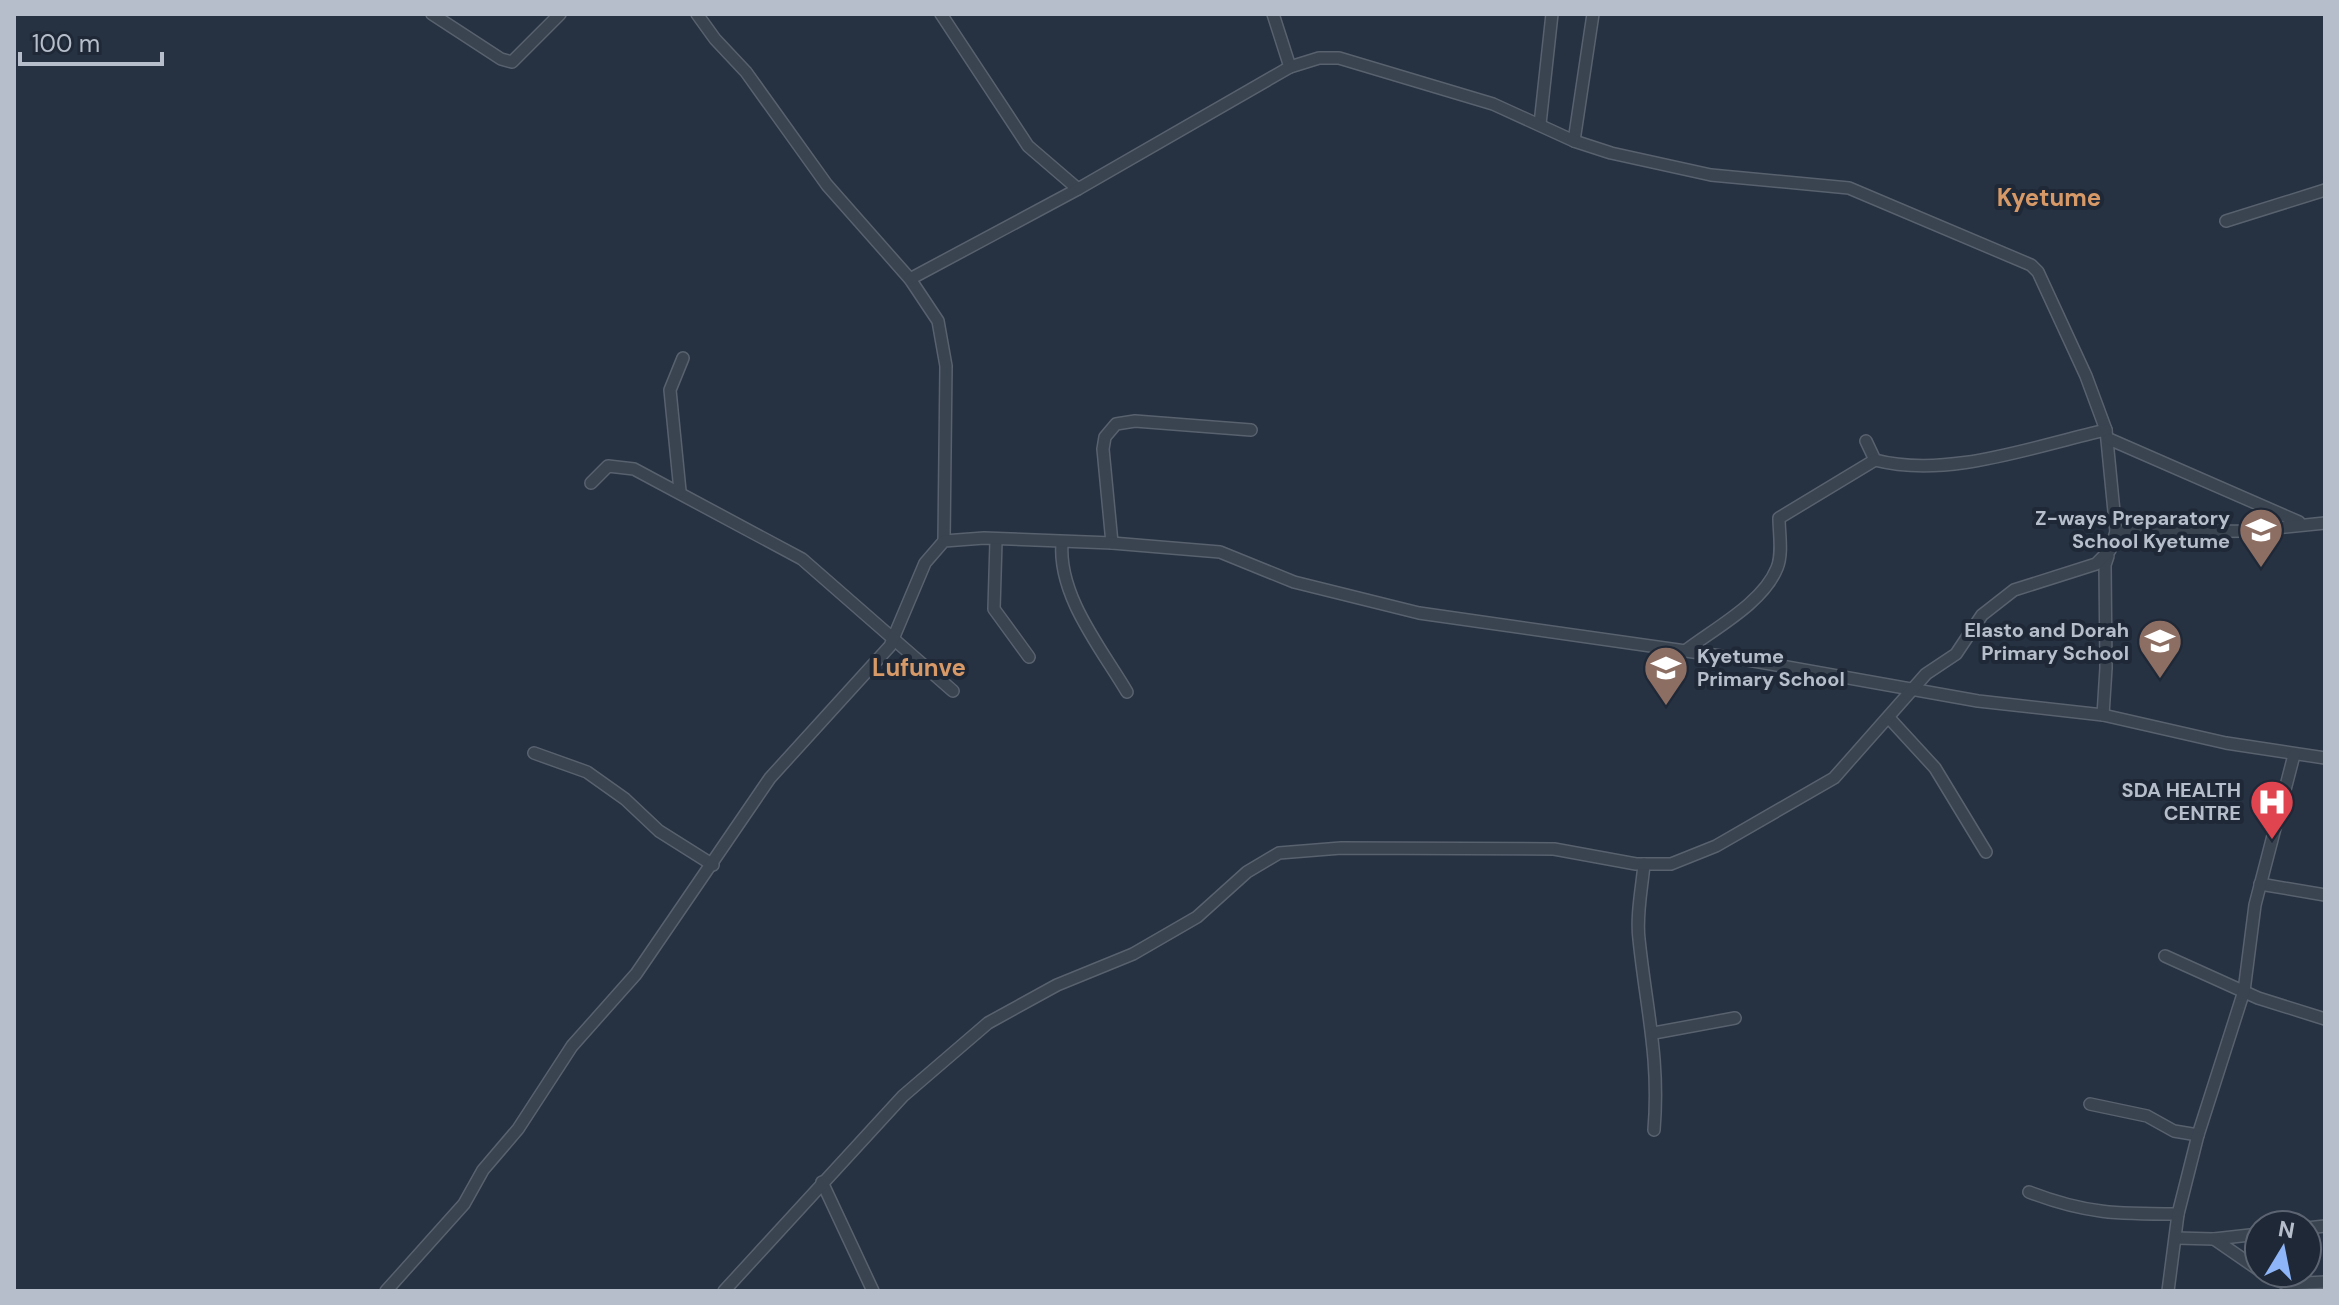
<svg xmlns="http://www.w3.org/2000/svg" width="2339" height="1305" viewBox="0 0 2339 1305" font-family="'DM Sans',sans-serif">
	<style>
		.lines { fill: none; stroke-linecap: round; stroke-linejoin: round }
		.street-casing { stroke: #58616e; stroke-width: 14 }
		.street { stroke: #3a4350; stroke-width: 11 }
		.labels { text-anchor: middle; stroke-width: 8; stroke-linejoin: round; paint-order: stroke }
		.poi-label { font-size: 20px; font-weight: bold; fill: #b7becb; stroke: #1f2836; text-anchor: end }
		.quarter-label { font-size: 24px; font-weight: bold; fill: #d69967; stroke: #1f2836 }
	</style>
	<rect width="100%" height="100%" fill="#263141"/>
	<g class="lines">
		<!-- street casing -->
		<g class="street-casing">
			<g id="street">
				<polyline points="432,14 501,59 512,62 560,14"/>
				<polyline points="697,14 715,39 746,72 827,185 910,279 938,321 946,366 944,541"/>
				<polyline points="941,14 1028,146 1078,189"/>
				<polyline points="1273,14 1290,67"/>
				<polyline points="1540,124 1552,14"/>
				<polyline points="1574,141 1593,14"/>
				<polyline points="2226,221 2325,190"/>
				<polyline points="910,279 1078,189 1290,67 1319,58 1339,58 1493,104 1574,141 1611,153 1711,175 1849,188 2031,265 2038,272 2086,376 2106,430 2116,532"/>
				<polyline points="2109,439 2299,522"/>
				<path d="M1866,441L1875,460C1948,479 2034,446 2106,430"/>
				<polyline points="591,483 608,466 634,469 802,559 953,691"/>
				<polyline points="680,491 670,390 683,358"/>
				<polyline points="996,541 994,609 1029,657"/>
				<path d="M1062,543C1058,596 1101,648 1127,692"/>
				<polyline points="1112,543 1103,449 1105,437 1116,424 1135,421 1251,430"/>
				<path d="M1685,651C1715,628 1763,603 1777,568C1783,554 1779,533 1779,518L1875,460"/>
				<polyline points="2103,715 2106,668 2105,565 2108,556"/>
				<polyline points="1890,719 1935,768 1986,852"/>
				<polyline points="534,753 587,772 625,799 659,831 713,865"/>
				<path d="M1644,864C1642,888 1636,915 1639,939C1646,1008 1660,1058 1654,1130"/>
				<polyline points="2260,884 2325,895"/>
				<polyline points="2165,956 2258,998 2325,1019"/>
				<polyline points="1654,1033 1735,1018"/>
				<polyline points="2090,1104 2147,1116 2174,1131 2198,1135"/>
				<polyline points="822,1182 873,1291"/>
				<path d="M2029,1192C2086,1214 2118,1214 2178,1214"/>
				<polyline points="2307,1228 2325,1226"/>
				<polyline points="2176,1238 2214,1239 2259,1234"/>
				<polyline points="2214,1239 2259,1270"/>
				<polyline points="2264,1273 2286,1284 2325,1282"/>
				<polyline points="386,1291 464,1204 483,1170 518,1129 572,1046 636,974 770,778 890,646 925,563 944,541 984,538 1112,543 1220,552 1294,582 1419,613 1742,659 1978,701 2103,715 2226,743 2325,758"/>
				<polyline points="724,1291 903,1096 988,1023 1057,985 1133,954 1197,917 1247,872 1279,853 1341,848 1554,849 1636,864 1671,864 1716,846 1834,778 1926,674 1956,654 1982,615 2014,590 2096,564 2110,550 2116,532 2247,531 2325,523"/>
				<polyline points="2168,1291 2178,1214 2198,1135 2244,991 2255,905 2294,755"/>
			</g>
		</g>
		<!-- street -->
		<use href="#street" class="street"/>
	</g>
	<!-- icons -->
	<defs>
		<g id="school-pin" transform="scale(2.3)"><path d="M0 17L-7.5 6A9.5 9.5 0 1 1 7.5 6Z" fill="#8d6e63" stroke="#1f2836"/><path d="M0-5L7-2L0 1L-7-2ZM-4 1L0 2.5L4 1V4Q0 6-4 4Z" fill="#fff"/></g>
		<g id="hospital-pin" transform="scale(2.3)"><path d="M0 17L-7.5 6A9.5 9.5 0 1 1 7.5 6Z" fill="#e0444e" stroke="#1f2836"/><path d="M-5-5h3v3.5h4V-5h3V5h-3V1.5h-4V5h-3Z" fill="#fff"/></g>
	</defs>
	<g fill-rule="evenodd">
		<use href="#school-pin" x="2261" y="530"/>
		<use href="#school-pin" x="2160" y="641"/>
		<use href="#school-pin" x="1666" y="668"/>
		<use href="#hospital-pin" x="2272" y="802"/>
	</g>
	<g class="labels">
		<!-- poi labels -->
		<g class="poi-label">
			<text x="2230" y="525">Z-ways Preparatory<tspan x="2230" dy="23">School Kyetume</tspan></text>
			<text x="2129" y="637">Elasto and Dorah<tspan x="2129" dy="23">Primary School</tspan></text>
			<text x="1697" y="663" text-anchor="start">Kyetume<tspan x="1697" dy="23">Primary School</tspan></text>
			<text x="2241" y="797">SDA HEALTH<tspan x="2241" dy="23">CENTRE</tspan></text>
		</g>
		<!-- quarter labels -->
		<g class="quarter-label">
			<text x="2049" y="206">Kyetume</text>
			<text x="919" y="676">Lufunve</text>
		</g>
	</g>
	<!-- border -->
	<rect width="2339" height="1305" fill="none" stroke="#b7becb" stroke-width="32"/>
	<!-- north arrow -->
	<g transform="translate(2283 1249) rotate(10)"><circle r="38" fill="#1f2836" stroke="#5c6472" stroke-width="2"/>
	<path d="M0-6L14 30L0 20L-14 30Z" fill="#8eb5f8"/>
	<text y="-12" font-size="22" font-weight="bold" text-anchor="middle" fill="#b7becb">N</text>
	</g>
	<!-- scale -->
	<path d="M20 52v12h142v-12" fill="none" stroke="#b7becb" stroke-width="4"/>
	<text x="32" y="52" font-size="24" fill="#b7becb" stroke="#1f2836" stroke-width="6" paint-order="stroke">100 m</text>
</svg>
